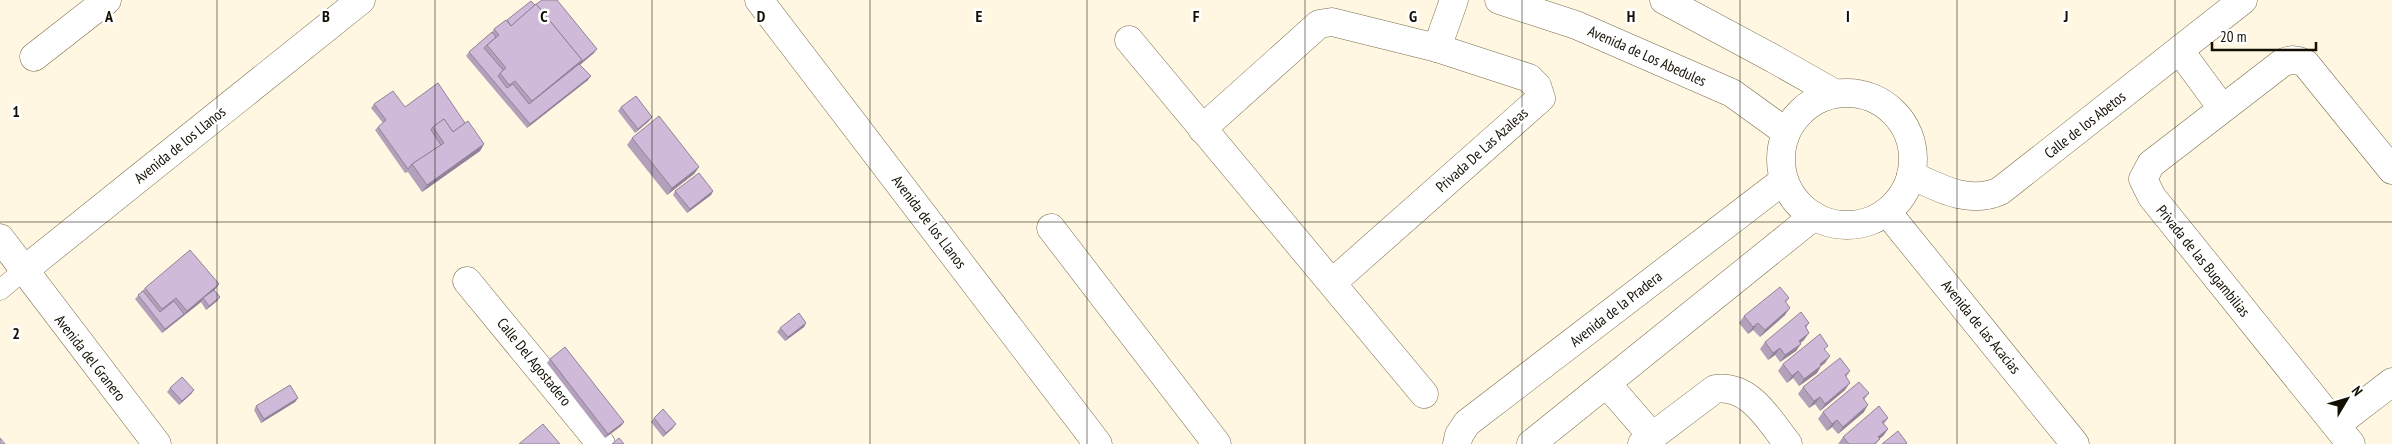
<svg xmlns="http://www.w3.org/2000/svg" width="2392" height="444" viewBox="0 0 2392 444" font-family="'PT Sans Narrow',sans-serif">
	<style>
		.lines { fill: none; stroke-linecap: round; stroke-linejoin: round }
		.lane-casing { stroke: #776c4b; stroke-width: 21 }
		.street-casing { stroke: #776c4b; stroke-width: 29 }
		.secondary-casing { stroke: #776c4b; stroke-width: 29 }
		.lane { stroke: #fff; stroke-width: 20 }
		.street { stroke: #fff; stroke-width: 28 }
		.secondary { stroke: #fff; stroke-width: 28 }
		.wall { fill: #b3a0bb }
		.shaded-wall { fill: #928298 }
		.building { fill: #d0bad9; stroke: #928298 }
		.grid { fill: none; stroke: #130f03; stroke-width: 1; stroke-opacity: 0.55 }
		.labels { text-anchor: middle; stroke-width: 5; stroke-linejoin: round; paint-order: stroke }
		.street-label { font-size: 15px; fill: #130f03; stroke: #fff }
		.grid-label { font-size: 16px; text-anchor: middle; font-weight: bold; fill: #130f03; stroke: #fff; stroke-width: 5; stroke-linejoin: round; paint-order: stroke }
	</style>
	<rect width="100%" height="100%" fill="#fff7e1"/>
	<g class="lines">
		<!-- lane casing -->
		<g class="lane-casing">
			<polyline id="lane" points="0,290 23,271"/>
		</g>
		<!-- street casing -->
		<g class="street-casing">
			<g id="street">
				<polyline points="759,0 1098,444"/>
				<polyline points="1129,40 1424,394"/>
				<polyline points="1437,48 1454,0"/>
				<polyline points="2180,51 2222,108"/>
				<polyline points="34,57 107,0"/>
				<polyline points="1202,129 1319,24 1332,22 1437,48 1529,78 1537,86 1541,98 1332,283"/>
				<polyline points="1051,228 1217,444"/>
				<polyline points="0,238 157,444"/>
				<polyline points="23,271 361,0"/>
				<polyline points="467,281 601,444"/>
				<polyline points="1607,384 1652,436"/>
				<polyline points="2336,425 2392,382"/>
				<polyline points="1457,444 1459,435 1467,423 1784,180"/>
				<polyline points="1531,444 1814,216"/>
				<path d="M1642,444L1715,389C1750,384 1769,420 1788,444"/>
				<path d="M2351,444L2152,197L2143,179L2151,164L2282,63C2291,59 2297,59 2306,64L2392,170"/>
			</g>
		</g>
		<!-- secondary casing -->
		<g class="secondary-casing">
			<g id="secondary">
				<polyline points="1499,0 1576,25 1732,93 1786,132"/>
				<polyline points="1664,0 1774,59 1834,93"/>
				<circle cx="1847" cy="159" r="66"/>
				<path d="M1911,175C1939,188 1969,205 2000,191L2243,0"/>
				<polyline points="1887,212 2075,444"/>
			</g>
		</g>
		<!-- lane -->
		<use href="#lane" class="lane"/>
		<!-- street -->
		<use href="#street" class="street"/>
		<!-- secondary -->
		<use href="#secondary" class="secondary"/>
	</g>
	<!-- wall -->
	<g class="wall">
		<polygon points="507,20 594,53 580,65 588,80 527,128 466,56 469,52 492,32 494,29"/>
		<polygon points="374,104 405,107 465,123 484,144 480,151 422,192 408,172 405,173 375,130 378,127 383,123 371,108"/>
		<polygon points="621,107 652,117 649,121 635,133 618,111"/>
		<polygon points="632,138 699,167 694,174 667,195 627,145"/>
		<polygon points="675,191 713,191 711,195 687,213 673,195"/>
		<polygon points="219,284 214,290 217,301 206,310 201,302 162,333 135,299 145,288"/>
		<polygon points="1789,298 1786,302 1785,315 1760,337 1753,330 1748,334 1739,323 1744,316"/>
		<polygon points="806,323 804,327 785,341 777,332 780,328"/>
		<polygon points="1809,323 1806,328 1804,340 1800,343 1796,351 1780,362 1775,355 1768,360 1760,349 1765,342"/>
		<polygon points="1825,350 1825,363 1821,366 1817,373 1799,386 1793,378 1787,383 1778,371 1783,364"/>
		<polygon points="550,359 624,422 621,426 605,438 547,363"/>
		<polygon points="1850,371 1846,377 1845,390 1820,411 1815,404 1809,408 1798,394 1803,387"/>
		<polygon points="170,388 194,390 191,394 179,405 167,392"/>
		<polygon points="1869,393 1864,400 1864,412 1838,434 1832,427 1827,431 1818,419 1823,412"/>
		<polygon points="298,398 295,402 261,423 254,410 256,406"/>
		<polygon points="654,418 673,428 663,437 651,422"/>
		<polygon points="1888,418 1884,424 1888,429 1883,436 1879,439 1880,439 1876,444 1838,444 1843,437"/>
	</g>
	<!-- shaded-wall -->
	<g class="shaded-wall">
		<polygon points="597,49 594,53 577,67 580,63"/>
		<polygon points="582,60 577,67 527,108 532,101"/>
		<polygon points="591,76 588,80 527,128 530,124"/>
		<polygon points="652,117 649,121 635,133 638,129"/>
		<polygon points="484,144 480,151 422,192 427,185"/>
		<polygon points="699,167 694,174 667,195 672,188"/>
		<polygon points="713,191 711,195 687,213 690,209"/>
		<polygon points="219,284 214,291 203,298 201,302 162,333 165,329 184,314 187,311"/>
		<polygon points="220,297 217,301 206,310 209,306"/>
		<polygon points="1790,308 1785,315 1760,337 1765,330"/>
		<polygon points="806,323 804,327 785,341 788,337"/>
		<polygon points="1758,323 1753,330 1748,334 1753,327"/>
		<polygon points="1809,333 1804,340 1794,348 1799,341"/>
		<polygon points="1801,344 1796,351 1780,362 1785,355"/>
		<polygon points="1780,348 1775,355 1768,360 1773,353"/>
		<polygon points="1830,356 1825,363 1816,370 1821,366 1817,373 1799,386 1804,379"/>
		<polygon points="1798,371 1793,378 1787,383 1792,376"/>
		<polygon points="1850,383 1845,390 1820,411 1825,404"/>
		<polygon points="194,390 191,394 179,405 182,401"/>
		<polygon points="1820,397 1815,404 1809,408 1814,401"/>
		<polygon points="298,398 295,402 261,423 264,419"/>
		<polygon points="1868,405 1864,412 1838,434 1843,427"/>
		<polygon points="1837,420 1832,427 1827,431 1832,424"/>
		<polygon points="624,422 621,426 605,438 608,434"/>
		<polygon points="676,424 673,428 663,437 666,433"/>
		<polygon points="1888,429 1883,436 1873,444 1878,437"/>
	</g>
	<!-- building -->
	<g class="building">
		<polygon points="542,0 557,0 597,49 580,63 582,60 536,4 511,26 507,20 531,1 535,5"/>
		<polygon points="536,4 582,60 532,101 515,81 509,85 500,73 506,68 487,45 499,35 494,29 506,20 511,26"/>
		<polygon points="492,32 496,37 487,45 484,48 503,70 498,76 507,88 513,84 529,104 579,64 591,76 530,124 469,52"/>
		<polygon points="438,83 465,123 453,132 444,119 433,127 431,130 441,145 412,164 408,169 378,127 386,120 374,104 393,91 405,107"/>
		<polygon points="636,96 652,117 638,129 621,107"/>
		<polygon points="659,116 699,167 672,188 632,138"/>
		<polygon points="444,119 453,132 468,121 484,144 427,185 412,164 444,143 433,127"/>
		<polygon points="699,173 713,191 690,209 675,191"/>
		<polygon points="190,250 219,284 187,311 176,298 162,309 145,288"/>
		<polygon points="1780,287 1789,298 1785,301 1790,308 1765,330 1758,323 1753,327 1744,316"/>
		<polygon points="214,290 220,297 209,306 203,298"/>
		<polygon points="143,291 160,312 174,301 184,314 165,329 138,295"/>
		<polygon points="1801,312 1809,323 1805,326 1809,333 1799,341 1801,344 1785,355 1780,348 1773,353 1765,342"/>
		<polygon points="799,313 806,323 788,337 780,328"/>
		<polygon points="1820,334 1828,346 1824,349 1830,356 1820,364 1821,366 1804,379 1798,371 1792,376 1783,364"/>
		<polygon points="565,347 624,422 608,434 550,359"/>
		<polygon points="1840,358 1850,371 1845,375 1850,383 1825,404 1820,397 1814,401 1803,387"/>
		<polygon points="182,377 194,390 182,401 170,388"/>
		<polygon points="1859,382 1869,393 1863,398 1868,405 1843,427 1837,420 1832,424 1823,412"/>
		<polygon points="290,385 298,398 264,419 256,406"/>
		<polygon points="1879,406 1888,418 1882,422 1888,429 1878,437 1880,439 1874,444 1849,444 1843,437"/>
		<polygon points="663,409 676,424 666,433 654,418"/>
		<polygon points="543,424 560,444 519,444"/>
		<polygon points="1898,431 1907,443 1905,444 1882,444"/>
		<polygon points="0,438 5,444 0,444"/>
		<polygon points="619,438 624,444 612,444"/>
	</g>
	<!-- grid -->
	<path class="grid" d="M217,0V444M435,0V444M652,0V444M870,0V444M1087,0V444M1305,0V444M1522,0V444M1740,0V444M1957,0V444M2175,0V444M0,222H2392"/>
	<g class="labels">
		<!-- street labels -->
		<g class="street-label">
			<text transform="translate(1647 56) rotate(24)" y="5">Avenida de Los Abedules</text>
			<text transform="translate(2085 125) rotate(-38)" y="5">Calle de los Abetos</text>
			<text transform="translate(180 145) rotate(-39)" y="5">Avenida de los Llanos</text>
			<text transform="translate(1482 150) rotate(-42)" y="5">Privada De Las Azaleas</text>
			<text transform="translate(929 222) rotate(53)" y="5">Avenida de los Llanos</text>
			<text transform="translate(2203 261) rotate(51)" y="5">Privada de las Bugambilias</text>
			<text transform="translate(1616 309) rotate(-38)" y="5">Avenida de la Pradera</text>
			<text transform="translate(1981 327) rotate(51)" y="5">Avenida de las Acacias</text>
			<text transform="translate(90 358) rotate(52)" y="5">Avenida del Granero</text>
			<text transform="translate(534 362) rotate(51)" y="5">Calle Del Agostadero</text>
		</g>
	</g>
	<g class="grid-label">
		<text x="109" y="22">A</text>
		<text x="326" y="22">B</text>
		<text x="544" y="22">C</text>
		<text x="761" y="22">D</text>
		<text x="979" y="22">E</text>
		<text x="1196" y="22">F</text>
		<text x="1413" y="22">G</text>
		<text x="1631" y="22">H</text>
		<text x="1848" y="22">I</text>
		<text x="2066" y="22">J</text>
		<text x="16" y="117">1</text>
		<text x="16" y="339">2</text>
	</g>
	<!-- north arrow -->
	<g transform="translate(2347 399) rotate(52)" stroke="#ffffff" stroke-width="4" paint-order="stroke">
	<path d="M0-4L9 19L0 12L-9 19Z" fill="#130f03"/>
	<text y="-8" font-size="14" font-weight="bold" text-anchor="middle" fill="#130f03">N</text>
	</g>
	<!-- scale -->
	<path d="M2212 42v8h104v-8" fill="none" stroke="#130f03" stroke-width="2.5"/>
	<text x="2220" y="42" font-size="15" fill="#130f03" stroke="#ffffff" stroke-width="4" paint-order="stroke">20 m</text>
</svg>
